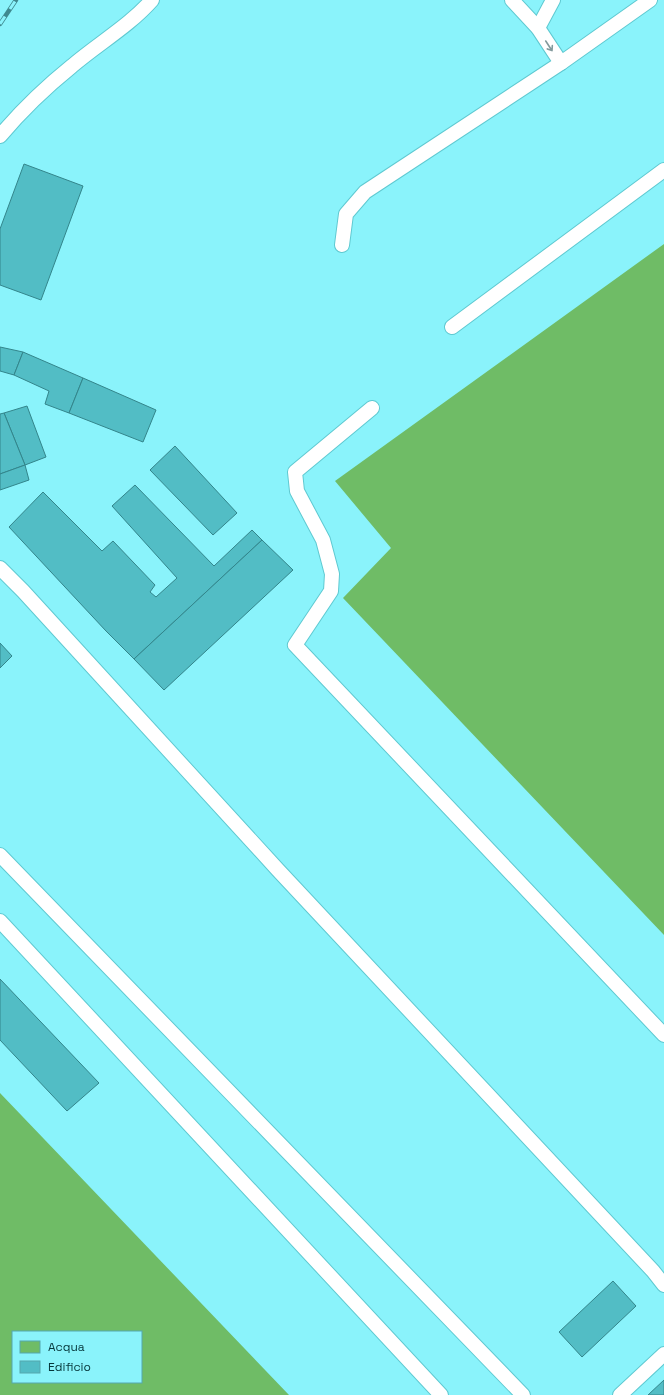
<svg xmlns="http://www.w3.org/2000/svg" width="664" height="1395" viewBox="0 0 664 1395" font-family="'Space Grotesk',sans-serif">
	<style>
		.water { fill: #6fbc66; fill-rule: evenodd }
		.building { fill: #52bdc5; stroke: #33858b }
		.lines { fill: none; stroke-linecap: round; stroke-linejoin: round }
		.lane-casing { stroke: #5fc9d1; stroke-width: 16 }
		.lane { stroke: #fff; stroke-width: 14 }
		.rail-casing { stroke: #3f898f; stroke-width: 4.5 }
		.rail { stroke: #8af3fb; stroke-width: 3; stroke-dasharray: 9; stroke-linecap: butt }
		.oneway { stroke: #829a9c }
	</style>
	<rect width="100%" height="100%" fill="#8af3fb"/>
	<!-- water -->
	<g class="water">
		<polygon points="664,244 664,935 343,598 391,548 335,481"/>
		<path d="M0,1093L289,1395H0ZM13,1332H141V1382H13Z"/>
	</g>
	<!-- building -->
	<g class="building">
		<polygon points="24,164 83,186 41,300 0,285 0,229"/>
		<polygon points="0,347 23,352 14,375 0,371"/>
		<polygon points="23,352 83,378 69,413 45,404 49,391 14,375"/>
		<polygon points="83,378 156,410 143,442 69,413"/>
		<polygon points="27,406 46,457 25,465 4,413"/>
		<polygon points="4,413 25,465 0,474 0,414"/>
		<polygon points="175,446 237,513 213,535 150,470"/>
		<polygon points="25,465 29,480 0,490 0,474"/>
		<polygon points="135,485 214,566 252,530 262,540 134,659 106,631 9,527 43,492 102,551 113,541 155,585 150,592 156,597 177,578 112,506"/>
		<polygon points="262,540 293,570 164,690 134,659"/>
		<polygon points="0,643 12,656 0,668"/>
		<polygon points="0,979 99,1083 67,1111 0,1040"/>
		<polygon points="613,1281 636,1306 582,1357 559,1332"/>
		<polygon points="664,1380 664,1395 648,1395"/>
	</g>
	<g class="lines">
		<!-- lane casing -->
		<g class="lane-casing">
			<g id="lane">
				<polyline points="512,0 538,28 561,63"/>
				<polyline points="538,28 553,0"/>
				<path d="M0,136C21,111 46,87 72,66C99,43 129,26 152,0"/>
				<polyline points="342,245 346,214 365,192 561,63 650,0"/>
				<polyline points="452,327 664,170"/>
				<polyline points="372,408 295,472 297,491 323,540 332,574 331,591 295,645 664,1035"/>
				<polyline points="0,568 23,591 278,870 653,1271 664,1285"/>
				<polyline points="0,855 523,1395"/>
				<polyline points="0,921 441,1395"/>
				<polyline points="620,1395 664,1354"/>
			</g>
		</g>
		<!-- lane -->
		<use href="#lane" class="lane"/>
		<!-- rail casing -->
		<g class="rail-casing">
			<polyline id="rail" points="0,24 16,0"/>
		</g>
		<!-- rail -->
		<use href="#rail" class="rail"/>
	</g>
	<!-- one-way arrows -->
	<defs><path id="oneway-shaft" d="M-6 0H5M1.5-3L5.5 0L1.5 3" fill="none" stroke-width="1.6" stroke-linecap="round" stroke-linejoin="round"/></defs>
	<use class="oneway" href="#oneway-shaft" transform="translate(549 46) rotate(57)"/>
	<!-- legend -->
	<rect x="12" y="1331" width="130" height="52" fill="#8af3fb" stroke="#55a7ae"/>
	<rect x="20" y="1341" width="20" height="12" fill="#6fbc66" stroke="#55a7ae"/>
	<text x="48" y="1351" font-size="12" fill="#05363a">Acqua</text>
	<rect x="20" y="1361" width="20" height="12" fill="#52bdc5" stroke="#55a7ae"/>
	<text x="48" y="1371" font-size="12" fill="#05363a">Edificio</text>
</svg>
